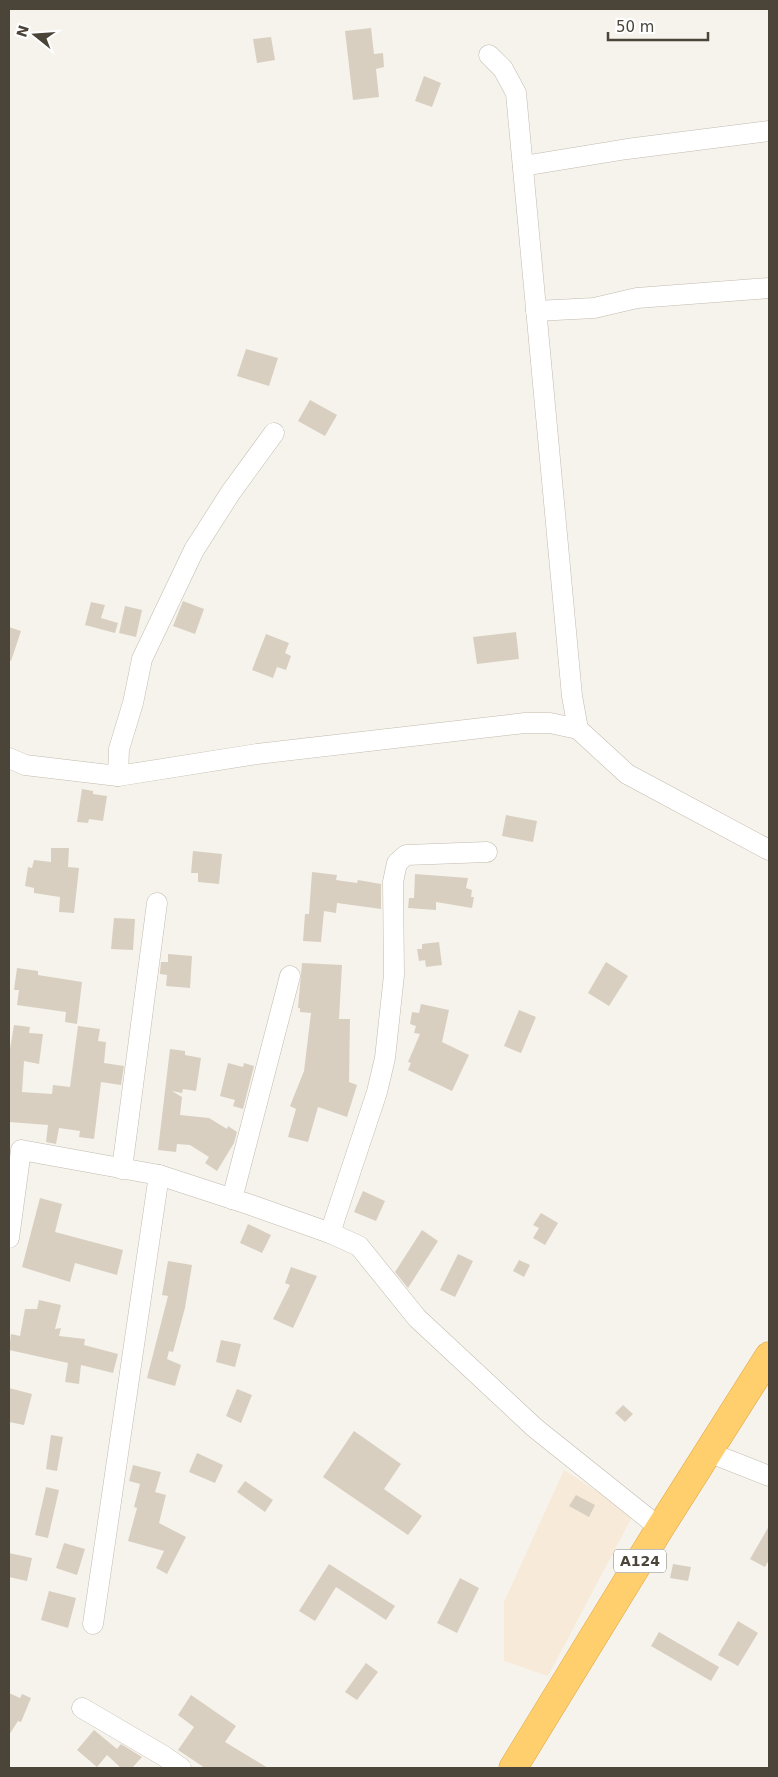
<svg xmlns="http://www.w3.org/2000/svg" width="778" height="1777" viewBox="0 0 778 1777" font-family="'DejaVu Sans',sans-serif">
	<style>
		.commercial { fill: #f7ead8 }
		.building { fill: #d8cfc1 }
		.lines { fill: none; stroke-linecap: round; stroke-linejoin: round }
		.minor-casing { stroke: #c2bbae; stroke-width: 21 }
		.highway-casing { stroke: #e0a43c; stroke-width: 29 }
		.minor { stroke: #fff; stroke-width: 20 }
		.highway { stroke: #ffcf6e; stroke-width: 28 }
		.labels { text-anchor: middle; stroke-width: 5; stroke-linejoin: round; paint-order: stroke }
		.shield { fill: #fff; stroke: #817c74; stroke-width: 1 }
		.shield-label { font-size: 14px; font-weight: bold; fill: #4b4439 }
	</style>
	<rect width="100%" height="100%" fill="#f6f3ec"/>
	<!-- commercial -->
	<polygon class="commercial" points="564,1470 633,1515 548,1676 504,1661 504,1602"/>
	<!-- building -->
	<g class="building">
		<polygon points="371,28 374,54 383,53 384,67 376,69 379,97 353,100 345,31"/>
		<polygon points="271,37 275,60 257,63 253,39"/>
		<polygon points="424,76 441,83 432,107 415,101"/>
		<polygon points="246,349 278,358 269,386 237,376"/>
		<polygon points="310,400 337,415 325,436 298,421"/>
		<polygon points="183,601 204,609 195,634 173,626"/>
		<polygon points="91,602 105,605 101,618 118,623 115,633 85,625"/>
		<polygon points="125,606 142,610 136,637 119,633"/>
		<polygon points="9,627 21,631 11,661 9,660"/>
		<polygon points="516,632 519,659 477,664 473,637"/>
		<polygon points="266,634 289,643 285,653 291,656 286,670 277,667 273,678 252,670"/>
		<polygon points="82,789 93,791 93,794 107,796 103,821 89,819 88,823 77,822"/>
		<polygon points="506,815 537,821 533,842 502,836"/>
		<polygon points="51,848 69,848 68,867 79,868 74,913 59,912 60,897 34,893 34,888 25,886 28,867 32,868 34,860 51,862"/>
		<polygon points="193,851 222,854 219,884 198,882 198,873 191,873"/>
		<polygon points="312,872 337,875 336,880 357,883 358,880 381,884 381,909 337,903 336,913 324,911 321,942 303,941 305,914 309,914"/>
		<polygon points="415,874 468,878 466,888 472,890 471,897 474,897 472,908 436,902 436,910 408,908 409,898 414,898"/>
		<polygon points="114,918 135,919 133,950 111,949"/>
		<polygon points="439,942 442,965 426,967 425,960 419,961 417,949 422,949 422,944"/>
		<polygon points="168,954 192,956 190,988 166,986 167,975 160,974 160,972 161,962 168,962"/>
		<polygon points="606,962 628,976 609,1006 588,993"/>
		<polygon points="302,963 342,965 339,1019 350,1019 349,1082 357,1085 347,1117 318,1107 308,1142 288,1137 296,1109 290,1106 304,1071 311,1013 300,1012 300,1008 298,1008"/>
		<polygon points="17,968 38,971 38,975 82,982 77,1024 65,1022 66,1012 17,1005 19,990 14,990"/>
		<polygon points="421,1004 449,1010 442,1042 469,1055 452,1091 408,1070 411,1063 408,1062 420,1034 414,1033 416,1026 410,1024 412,1012 419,1013"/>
		<polygon points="519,1010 536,1017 521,1053 504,1046"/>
		<polygon points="14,1025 30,1027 29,1033 43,1034 39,1064 24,1061 22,1092 52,1094 53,1085 70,1087 78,1026 100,1029 98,1041 106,1042 104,1063 124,1066 121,1085 101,1082 94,1139 79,1137 80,1131 59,1128 56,1144 46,1142 48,1125 9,1122 9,1055"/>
		<polygon points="170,1049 185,1051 185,1055 201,1058 196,1091 183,1089 182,1093 172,1091 182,1097 180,1115 209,1118 227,1129 228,1126 237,1132 234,1143 217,1171 205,1163 209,1157 190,1145 177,1144 176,1152 158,1150"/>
		<polygon points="228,1063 243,1067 244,1063 254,1066 243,1109 233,1106 235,1100 220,1096"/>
		<polygon points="363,1191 385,1201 376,1221 354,1212"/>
		<polygon points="40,1198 62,1204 55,1232 123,1250 117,1275 75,1263 70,1282 22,1267"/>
		<polygon points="541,1213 558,1223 545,1245 533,1238 539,1228 533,1225"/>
		<polygon points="248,1224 271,1235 262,1253 240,1243"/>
		<polygon points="422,1230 438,1241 408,1288 395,1272"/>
		<polygon points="458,1254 473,1261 455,1297 440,1290"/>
		<polygon points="519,1260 530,1265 524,1277 513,1271"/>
		<polygon points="168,1261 192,1265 185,1308 173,1352 169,1351 167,1359 181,1365 175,1386 147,1378 168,1296 162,1295"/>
		<polygon points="291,1267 317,1276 293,1328 273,1319 290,1285 285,1283"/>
		<polygon points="39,1300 61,1305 55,1329 61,1328 59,1336 85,1339 84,1345 118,1354 113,1373 81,1365 79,1384 65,1382 68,1363 9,1350 11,1334 20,1336 25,1309 37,1309"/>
		<polygon points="221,1340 241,1344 235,1367 216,1362"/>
		<polygon points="9,1388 32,1394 24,1425 9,1422"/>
		<polygon points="237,1389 252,1395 241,1423 226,1416"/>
		<polygon points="623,1405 633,1414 625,1422 615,1413"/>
		<polygon points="354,1431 401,1464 384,1489 422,1516 408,1535 323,1477"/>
		<polygon points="51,1435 63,1437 57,1471 46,1469"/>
		<polygon points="197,1453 223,1465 215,1483 189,1472"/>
		<polygon points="133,1465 161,1472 155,1492 166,1495 159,1523 186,1537 167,1574 156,1568 164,1551 128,1541 137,1508 134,1507 140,1484 129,1481"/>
		<polygon points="245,1481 273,1500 265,1512 237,1492"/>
		<polygon points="46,1487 59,1490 48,1538 35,1535"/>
		<polygon points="576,1495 595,1505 589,1517 569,1506"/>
		<polygon points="769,1526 769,1560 765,1567 750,1559"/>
		<polygon points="64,1543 85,1549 77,1575 56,1568"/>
		<polygon points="9,1553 32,1558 27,1581 9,1577"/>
		<polygon points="329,1564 395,1606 386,1620 336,1587 315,1621 299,1611"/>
		<polygon points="673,1564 691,1567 688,1581 670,1578"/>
		<polygon points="460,1578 479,1588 457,1633 437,1623"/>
		<polygon points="49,1591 76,1598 68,1628 41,1620"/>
		<polygon points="738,1621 758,1633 738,1666 718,1655"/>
		<polygon points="659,1632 719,1667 711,1681 651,1646"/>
		<polygon points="366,1663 378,1672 357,1700 345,1692"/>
		<polygon points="9,1693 20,1698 22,1694 31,1698 21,1722 18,1721 9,1735"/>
		<polygon points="191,1695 236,1726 225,1742 268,1768 205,1768 178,1750 194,1727 178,1715"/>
		<polygon points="94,1730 117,1749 121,1744 142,1757 132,1768 121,1768 107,1755 97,1767 77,1750"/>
	</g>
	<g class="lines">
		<!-- minor casing -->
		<g class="minor-casing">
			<g id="minor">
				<polyline points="489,55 503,69 516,93 572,696 578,729 627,774 769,850"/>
				<polyline points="523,166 627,149 769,131"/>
				<polyline points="536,311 594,308 637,298 769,288"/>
				<polyline points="9,758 25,765 118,776 257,754 525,723 550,723 578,729"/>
				<polyline points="118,776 119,749 133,703 142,659 194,550 231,492 274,433"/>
				<polyline points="122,1169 157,903"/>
				<polyline points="232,1199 290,976"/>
				<polyline points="330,1233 377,1092 385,1058 394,975 393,882 397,863 406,855 487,852"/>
				<polyline points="9,1238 21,1150 159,1175 251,1205 330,1233 359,1246 417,1318 535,1428 660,1528"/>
				<polyline points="708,1452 769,1476"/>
				<polyline points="93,1624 159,1175"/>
				<polyline points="82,1708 164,1756 181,1768"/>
			</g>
		</g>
		<!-- highway casing -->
		<g class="highway-casing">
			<polyline id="highway" points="513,1768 660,1528 769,1356"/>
		</g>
		<!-- minor -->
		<use href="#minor" class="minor"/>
		<!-- highway -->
		<use href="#highway" class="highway"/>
	</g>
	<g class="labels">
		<!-- shield labels -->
		<rect class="shield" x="614" y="1549.5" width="52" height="23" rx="4"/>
		<g class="shield-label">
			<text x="640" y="1566">A124</text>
		</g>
	</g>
	<!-- border -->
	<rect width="778" height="1777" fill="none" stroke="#4b4439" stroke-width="20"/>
	<!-- north arrow -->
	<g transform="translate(35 35) rotate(287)" stroke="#ffffff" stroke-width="4" paint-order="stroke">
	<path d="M0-4L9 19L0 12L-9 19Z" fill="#4b4439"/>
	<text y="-8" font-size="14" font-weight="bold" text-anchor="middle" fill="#4b4439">N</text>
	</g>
	<!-- scale -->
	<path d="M608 32v8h100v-8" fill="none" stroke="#4b4439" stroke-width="2.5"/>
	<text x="616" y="32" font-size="15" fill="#4b4439" stroke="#ffffff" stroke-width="4" paint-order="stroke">50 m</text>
</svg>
